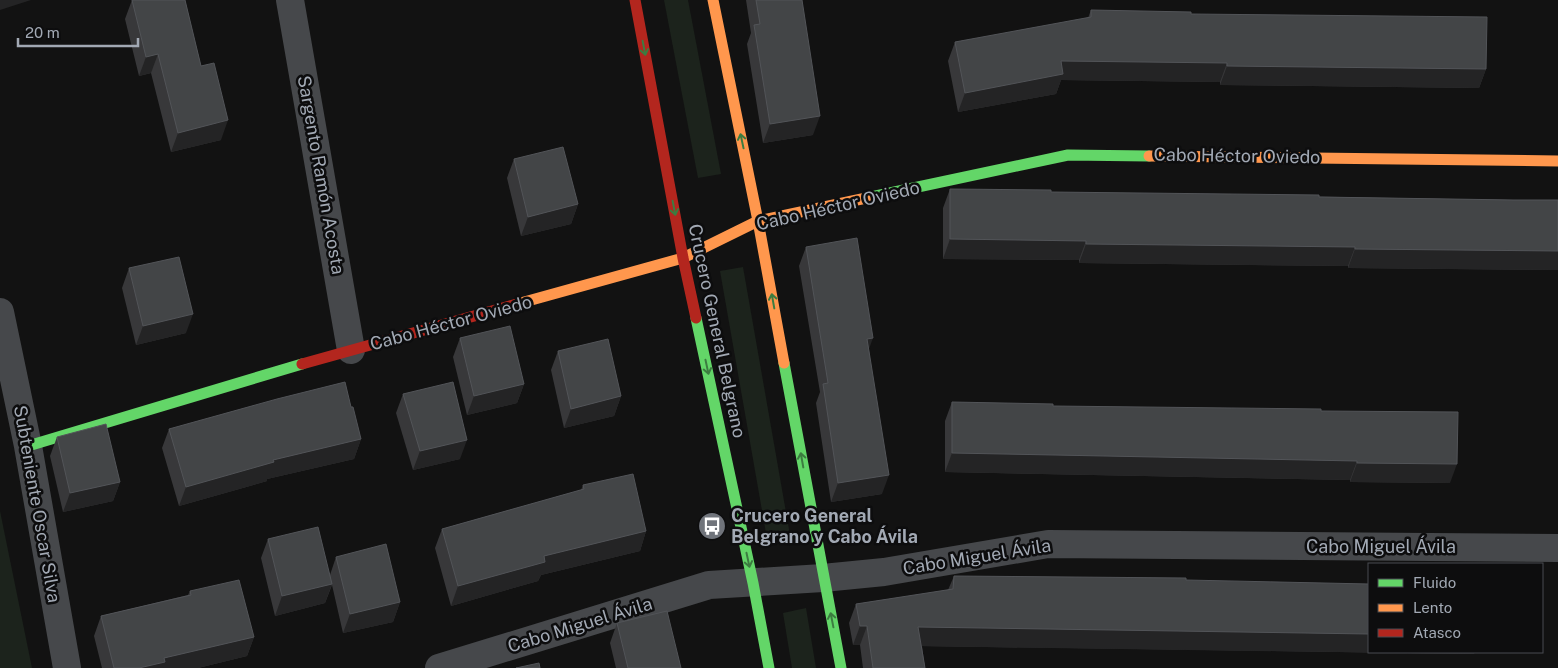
<svg xmlns="http://www.w3.org/2000/svg" width="1558" height="668" viewBox="0 0 1558 668" font-family="'Public Sans',sans-serif">
	<style>
		.green { fill: #1c231c }
		.lines { fill: none; stroke-linecap: round; stroke-linejoin: round }
		.street { stroke: #46484b; stroke-width: 28 }
		.fast { stroke: #63d668; stroke-width: 11 }
		.slow { stroke: #ff974d; stroke-width: 11 }
		.jam { stroke: #b3261e; stroke-width: 11 }
		.wall { fill: #38383a }
		.shaded-wall { fill: #242425 }
		.building { fill: #434547; stroke: #525458 }
		.oneway { stroke: #3c7c40 }
		.labels { text-anchor: middle; stroke-width: 5; stroke-linejoin: round; paint-order: stroke }
		.street-label { font-size: 18px; fill: #a2a9b4; stroke: #0d0d0e }
		.poi-label { font-size: 18px; font-weight: bold; fill: #a2a9b4; stroke: #0d0d0e; text-anchor: start }
	</style>
	<rect width="100%" height="100%" fill="#121212"/>
	<!-- green -->
	<g class="green">
		<polygon points="664,0 688,0 721,174 698,178"/>
		<polygon points="743,267 790,535 767,539 720,271"/>
		<polygon points="0,511 32,668 0,668"/>
		<polygon points="806,608 816,668 792,668 783,613"/>
	</g>
	<g class="lines">
		<!-- street -->
		<g class="street">
			<polyline points="290,0 351,350"/>
			<polyline points="0,312 28,446 67,668"/>
			<polyline points="439,668 709,585 823,578 884,572 1048,544 1558,548"/>
		</g>
		<!-- fast -->
		<g class="fast">
			<polyline points="871,197 1068,155 1149,156"/>
			<polyline points="696,318 753,583 769,668"/>
			<polyline points="784,363 841,668"/>
			<polyline points="28,446 302,364"/>
		</g>
		<!-- slow -->
		<g class="slow">
			<polyline points="713,0 758,221 784,363"/>
			<polyline points="1149,156 1558,161"/>
			<polyline points="517,304 683,258 758,221 871,197"/>
		</g>
		<!-- jam -->
		<g class="jam">
			<polyline points="635,0 683,258 696,318"/>
			<polyline points="302,364 517,304"/>
		</g>
	</g>
	<!-- wall -->
	<g class="wall">
		<polygon points="132,0 185,0 201,66 221,140 171,152 151,73 139,76 125,19"/>
		<polygon points="746,0 802,0 813,135 763,143 747,44 751,33"/>
		<polygon points="1091,10 1191,14 1486,69 1479,88 1220,85 1220,82 1061,80 1056,94 958,112 948,61 955,42 1088,18"/>
		<polygon points="514,159 578,204 571,224 521,236 507,178"/>
		<polygon points="950,189 1051,192 1514,200 1558,200 1558,270 1348,268 1348,266 1079,263 1079,260 943,259 943,208"/>
		<polygon points="806,247 869,350 882,494 831,502 816,403 820,392 799,266"/>
		<polygon points="129,268 186,333 136,345 122,288"/>
		<polygon points="460,338 524,384 517,403 467,415 453,357"/>
		<polygon points="558,351 621,396 614,416 564,428 551,370"/>
		<polygon points="403,394 460,459 413,470 396,413"/>
		<polygon points="952,402 1053,406 1321,411 1450,483 1350,482 1350,480 945,472 945,421"/>
		<polygon points="351,407 361,439 354,459 267,479 267,481 179,506 162,448 169,429"/>
		<polygon points="57,437 120,482 113,501 63,512 50,456"/>
		<polygon points="583,485 646,531 640,551 541,575 538,581 451,606 435,548 442,529 581,490"/>
		<polygon points="268,539 330,575 336,557 400,602 393,622 343,633 332,585 325,603 275,616 261,558"/>
		<polygon points="954,576 1186,580 1474,654 922,646 925,668 863,668 860,645 853,645 849,623 856,604 948,590"/>
		<polygon points="190,591 254,637 247,656 198,668 102,668 94,636 101,616 188,595"/>
		<polygon points="617,623 681,668 616,668 610,643"/>
	</g>
	<!-- shaded-wall -->
	<g class="shaded-wall">
		<polygon points="0,0 31,0 0,10"/>
		<polygon points="158,54 151,73 139,76 146,57"/>
		<polygon points="1061,61 1227,63 1220,82 1061,80 1056,94 958,112 965,93"/>
		<polygon points="1227,66 1486,69 1479,88 1220,85"/>
		<polygon points="820,116 813,135 763,143 770,124"/>
		<polygon points="228,120 221,140 171,152 178,133"/>
		<polygon points="578,204 571,224 521,236 528,217"/>
		<polygon points="950,239 1086,241 1079,260 943,259"/>
		<polygon points="1086,244 1355,247 1348,266 1079,263"/>
		<polygon points="1355,249 1558,251 1558,270 1348,268"/>
		<polygon points="193,314 186,333 136,345 143,326"/>
		<polygon points="873,338 866,357 867,339"/>
		<polygon points="524,384 517,403 467,415 474,396"/>
		<polygon points="621,396 614,416 564,428 571,409"/>
		<polygon points="361,439 354,459 267,479 267,481 179,506 186,487 273,460"/>
		<polygon points="467,440 460,459 413,470 420,451"/>
		<polygon points="952,453 1357,461 1350,480 945,472"/>
		<polygon points="1357,463 1457,464 1450,483 1350,482"/>
		<polygon points="889,475 882,494 831,502 838,483"/>
		<polygon points="120,482 113,501 63,512 70,493"/>
		<polygon points="646,531 640,551 541,575 538,581 451,606 458,586 544,556"/>
		<polygon points="332,584 325,603 275,616 282,596"/>
		<polygon points="400,602 393,622 343,633 350,614"/>
		<polygon points="860,626 867,626 860,645 853,645"/>
		<polygon points="918,627 1369,634 1369,652 1475,652 1474,654 911,646"/>
		<polygon points="254,637 247,656 198,668 139,668 164,658"/>
	</g>
	<!-- building -->
	<g class="building">
		<polygon points="132,0 185,0 201,66 214,63 228,120 178,133 158,54 146,57"/>
		<polygon points="756,0 802,0 820,116 770,124 754,25 760,24"/>
		<polygon points="1091,10 1191,12 1191,14 1487,17 1486,69 1227,66 1227,63 1061,61 1063,74 965,93 955,42 1091,17"/>
		<polygon points="563,147 578,204 528,217 514,159"/>
		<polygon points="950,189 1051,190 1051,192 1319,195 1319,197 1514,200 1558,200 1558,251 1355,249 1355,247 1086,244 1086,241 950,239"/>
		<polygon points="857,238 873,338 867,339 889,475 838,483 823,384 828,383 806,247"/>
		<polygon points="179,257 193,314 143,326 129,268"/>
		<polygon points="510,326 524,384 474,396 460,338"/>
		<polygon points="608,339 621,396 571,409 558,351"/>
		<polygon points="345,382 351,407 353,407 361,439 273,460 274,462 186,487 169,429 277,399"/>
		<polygon points="453,382 467,440 420,451 403,394"/>
		<polygon points="952,402 1053,404 1053,406 1321,409 1321,411 1458,412 1457,464 1357,463 1357,461 952,453"/>
		<polygon points="106,424 120,482 70,493 57,437"/>
		<polygon points="633,474 646,531 544,556 545,562 458,586 442,529 584,489 583,485"/>
		<polygon points="318,527 332,584 282,596 268,539"/>
		<polygon points="386,544 400,602 350,614 336,557"/>
		<polygon points="954,576 1186,578 1186,580 1369,584 1369,634 918,627 925,668 873,668 867,626 860,626 856,604 953,589"/>
		<polygon points="239,580 254,637 164,658 165,662 139,668 114,668 101,616 191,595 190,591"/>
		<polygon points="667,611 681,668 628,668 617,623"/>
		<polygon points="539,663 540,668 516,668"/>
	</g>
	<!-- one-way arrows -->
	<defs><path id="oneway-shaft" d="M-6 0H5M1.5-3L5.5 0L1.5 3" fill="none" stroke-width="1.6" stroke-linecap="round" stroke-linejoin="round" transform="scale(1.25)"/></defs>
	<g class="oneway">
		<use href="#oneway-shaft" transform="translate(644 48) rotate(79)"/>
		<use href="#oneway-shaft" transform="translate(742 141) rotate(-102)"/>
		<use href="#oneway-shaft" transform="translate(674 208) rotate(79)"/>
		<use href="#oneway-shaft" transform="translate(773 301) rotate(-100)"/>
		<use href="#oneway-shaft" transform="translate(707 367) rotate(78)"/>
		<use href="#oneway-shaft" transform="translate(802 460) rotate(-100)"/>
		<use href="#oneway-shaft" transform="translate(748 560) rotate(78)"/>
		<use href="#oneway-shaft" transform="translate(832 620) rotate(-101)"/>
	</g>
	<!-- icons -->
	<defs>
		<g id="bus-disc" transform="scale(1.4375)"><circle r="9.5" fill="#70747b" stroke="#0d0d0e"/><path d="M-5-6H5V4H4V6H2V4H-2V6H-4V4H-5ZM-3.5-4V0h7V-4ZM-3.5 1.2v1.5H-2V1.2ZM2 1.2v1.5H3.5V1.2Z" fill="#fff"/></g>
	</defs>
	<g fill-rule="evenodd">
		<use href="#bus-disc" x="712" y="526"/>
	</g>
	<g class="labels">
		<!-- street labels -->
		<g class="street-label">
			<text transform="translate(1237 156) rotate(1)" y="6">Cabo Héctor Oviedo</text>
			<text transform="translate(321 175) rotate(80)" y="6">Sargento Ramón Acosta</text>
			<text transform="translate(838 206) rotate(-13)" y="6">Cabo Héctor Oviedo</text>
			<text transform="translate(451 323) rotate(-15)" y="6">Cabo Héctor Oviedo</text>
			<text transform="translate(717 331) rotate(78)" y="6">Crucero General Belgrano</text>
			<text transform="translate(37 504) rotate(80)" y="6">Subteniente Oscar Silva</text>
			<text x="1381" y="553">Cabo Miguel Ávila</text>
			<text transform="translate(977 557) rotate(-9)" y="6">Cabo Miguel Ávila</text>
			<text transform="translate(580 625) rotate(-17)" y="6">Cabo Miguel Ávila</text>
		</g>
		<!-- poi labels -->
		<g class="poi-label">
			<text x="731" y="522">Crucero General<tspan x="731" dy="21">Belgrano y Cabo Ávila</tspan></text>
		</g>
	</g>
	<!-- legend -->
	<rect x="1368" y="563" width="175" height="90" fill="#0d0d0e" stroke="#494b50"/>
	<rect x="1378" y="579" width="25" height="8" fill="#63d668" stroke="#494b50"/>
	<text x="1413" y="588" font-size="15" fill="#a2a9b4">Fluido</text>
	<rect x="1378" y="604" width="25" height="8" fill="#ff974d" stroke="#494b50"/>
	<text x="1413" y="613" font-size="15" fill="#a2a9b4">Lento</text>
	<rect x="1378" y="629" width="25" height="8" fill="#b3261e" stroke="#494b50"/>
	<text x="1413" y="638" font-size="15" fill="#a2a9b4">Atasco</text>
	<!-- scale -->
	<path d="M18 38v8h120v-8" fill="none" stroke="#a2a9b4" stroke-width="2.5"/>
	<text x="25" y="38" font-size="15" fill="#a2a9b4" stroke="#0d0d0e" stroke-width="4" paint-order="stroke">20 m</text>
</svg>
